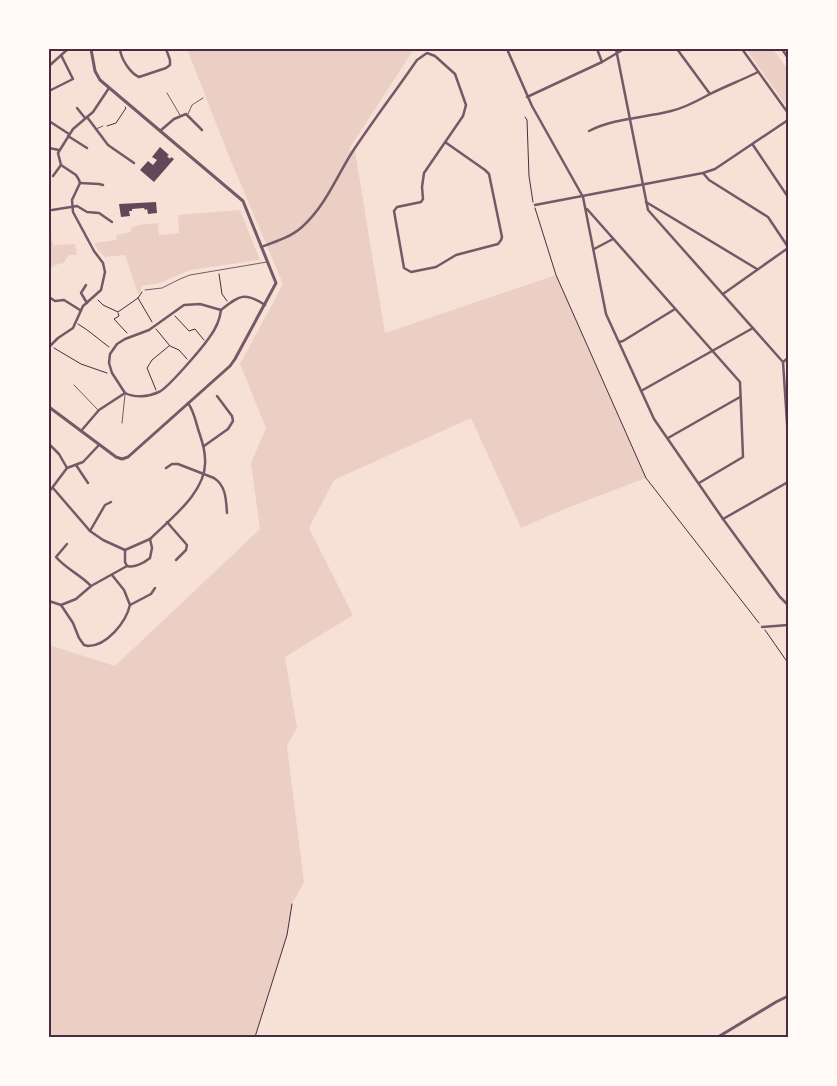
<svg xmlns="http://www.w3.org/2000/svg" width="837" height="1086" viewBox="0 0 837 1086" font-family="'Noto Serif',serif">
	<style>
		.green { fill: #ebcfc5 }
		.building { fill: #644757 }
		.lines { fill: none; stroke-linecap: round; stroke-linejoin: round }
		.path { stroke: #4a2c40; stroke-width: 1 }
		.service { stroke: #755966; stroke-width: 1 }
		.minor { stroke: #755966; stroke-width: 2.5 }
		.tertiary { stroke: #755966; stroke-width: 3 }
		.neatline { fill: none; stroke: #4a2c40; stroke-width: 2 }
	</style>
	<rect width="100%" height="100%" fill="#f7e1d7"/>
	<!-- green -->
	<g class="green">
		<polygon points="187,49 414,49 349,149 355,151 385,333 556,275 646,478 567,508 521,528 471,418 334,480 309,528 353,615 285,657 297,728 287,746 304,882 292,904 287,935 255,1037 49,1037 49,645 115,666 260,529 251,463 266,428 240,364 283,284 228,154"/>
		<polygon points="746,49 773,49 788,70 788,108"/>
		<polygon points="240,210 260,260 190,270 160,283 142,286 141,291 138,294 125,255 105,257 98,250 94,243 117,240 116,235 131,232 131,228 138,225 158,223 159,235 179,233 178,215"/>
		<polygon points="49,232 54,245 75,244 77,255 69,255 63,264 61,263 49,268"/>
	</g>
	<!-- building -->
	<g class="building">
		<polygon points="160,147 169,155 167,156 170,159 171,157 174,159 154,182 140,170 148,161 153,165 157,160 152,157"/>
		<polygon points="156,202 157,213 148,214 147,209 145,210 144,208 132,209 132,211 129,211 130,216 121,217 119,204"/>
	</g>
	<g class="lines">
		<!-- path -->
		<g class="path">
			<polyline points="525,117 527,120 529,176 533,202"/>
			<polyline points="107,126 116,123 126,108 125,107"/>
			<polyline points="535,208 556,275 646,478 759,623"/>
			<polyline points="219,274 222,294 227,301"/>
			<polyline points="138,298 152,322"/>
			<polyline points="98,300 103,305 118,312 138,298 142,292"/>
			<polyline points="118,313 119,316 114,319 127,333"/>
			<polyline points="175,316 189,331 195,329 204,340"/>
			<path d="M78,324C90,331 98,339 109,347"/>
			<polyline points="156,329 170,346 179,350 187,359"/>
			<polyline points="54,348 81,364 107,373"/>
			<polyline points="156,390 147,368 152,360 169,346"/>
			<polyline points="765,630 788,663"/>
			<polyline points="255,1037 287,935 292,904"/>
		</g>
		<!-- service -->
		<g class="service">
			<polyline points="167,93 180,115"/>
			<polyline points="188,114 192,105 203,98"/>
			<polyline points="96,129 103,126"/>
			<polyline points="145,290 162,288 180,279 190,275 267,262"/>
			<polyline points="74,385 98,410"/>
			<polyline points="122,423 125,395"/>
		</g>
		<!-- minor -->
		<g class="minor">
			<path d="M120,49C121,59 130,73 139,77L166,68L170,65V60L166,49"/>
			<polyline points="507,49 532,106 583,197 606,314 654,419 723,519 780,597 788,605"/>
			<polyline points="597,49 602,62"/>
			<polyline points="616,49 648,210 783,362"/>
			<polyline points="677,49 710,94"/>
			<polyline points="742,49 788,113"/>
			<polyline points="782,49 788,58"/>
			<polyline points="49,66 68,49"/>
			<polyline points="49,91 73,79 61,55"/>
			<polyline points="527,97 602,62 624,49"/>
			<polyline points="77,108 85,118"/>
			<polyline points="87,117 108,145 134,163"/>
			<polyline points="49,121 69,134"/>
			<polyline points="160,131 174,119 186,114 202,130"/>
			<path d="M589,131C614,118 644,118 671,111C685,108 697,101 710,94C726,86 742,80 758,72"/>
			<polyline points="68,136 87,148"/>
			<polyline points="753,145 788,197"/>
			<polyline points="49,148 59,150"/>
			<polyline points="703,173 709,180 768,217 788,247"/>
			<polyline points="53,176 61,165"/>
			<polyline points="80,183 99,184 103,185"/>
			<polyline points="646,202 757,269"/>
			<polyline points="535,205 703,173 715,169 788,120"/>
			<polyline points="587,209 740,382 743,457 699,483"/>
			<polyline points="52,210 77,206 87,212 99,213 112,222"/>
			<path d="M261,247C275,242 291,237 302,227C325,206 335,180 351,154C372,122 395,92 417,60L427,53L435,56L455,74L466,105L463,116L424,173L422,187L423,199L421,202L397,207L394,211L404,268L411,272L436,267L456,255L498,244L501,240L502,237L489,174L485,170L445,142"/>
			<polyline points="594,249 613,239"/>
			<polyline points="86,285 81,293 87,303"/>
			<polyline points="723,294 788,248"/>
			<polyline points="49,297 55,301 64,300 80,310"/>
			<polyline points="619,342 623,341 675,309"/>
			<polyline points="49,347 58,338 73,328 83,306 101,290 105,272 103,263 94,251 73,212 72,200 80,183 79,180 76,175 61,165 58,153 73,129 93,112 109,88"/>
			<polyline points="783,362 788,438"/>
			<polyline points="783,362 788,358"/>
			<polyline points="641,391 753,328"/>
			<path d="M125,393C135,398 148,397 159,392C168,388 202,348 209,338C215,330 220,319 221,310C239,296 244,291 265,305"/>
			<polyline points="125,393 112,373 109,363 110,354 117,344 125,339 149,330 184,305 200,304 221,310"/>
			<polyline points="81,431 99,410 125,393"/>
			<polyline points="668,438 740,397"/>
			<polyline points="49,444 59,454 67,468 83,462 99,445"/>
			<polyline points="204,446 228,429 233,421 232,416 217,396"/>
			<polyline points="76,465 88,483"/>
			<path d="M166,468L172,464H178L214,478C226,486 226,499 227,513"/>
			<polyline points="53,488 90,531 103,540 125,550"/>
			<polyline points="49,492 67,468"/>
			<polyline points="723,519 788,482"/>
			<polyline points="167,522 187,545 186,550 176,560"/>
			<polyline points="90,531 105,505 111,502"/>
			<path d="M150,539C170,519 208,491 205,459C205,449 202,441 199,432C196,423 194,411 188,403"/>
			<path d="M150,539L152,548L150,558C144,563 134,568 127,566L125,562V550Z"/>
			<path d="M67,544L56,557C66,569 81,575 91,586"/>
			<polyline points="49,601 61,605 76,599 91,586 127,566"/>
			<path d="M61,605L73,623L79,638L84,645L88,646C107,646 126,622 130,605L124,590L112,575"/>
			<polyline points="130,605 151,594 155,588"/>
			<polyline points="762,627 788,625"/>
		</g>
		<!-- tertiary -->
		<g class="tertiary">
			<polyline points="49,407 116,457 122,459 128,457 230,366 235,359 276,283 243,201 100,80 95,71 91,49"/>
			<polyline points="718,1037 776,1002 788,996"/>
		</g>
	</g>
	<!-- border -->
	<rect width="837" height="1086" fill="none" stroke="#fffaf5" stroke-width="100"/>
	<rect x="50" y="50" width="737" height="986" class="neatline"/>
</svg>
